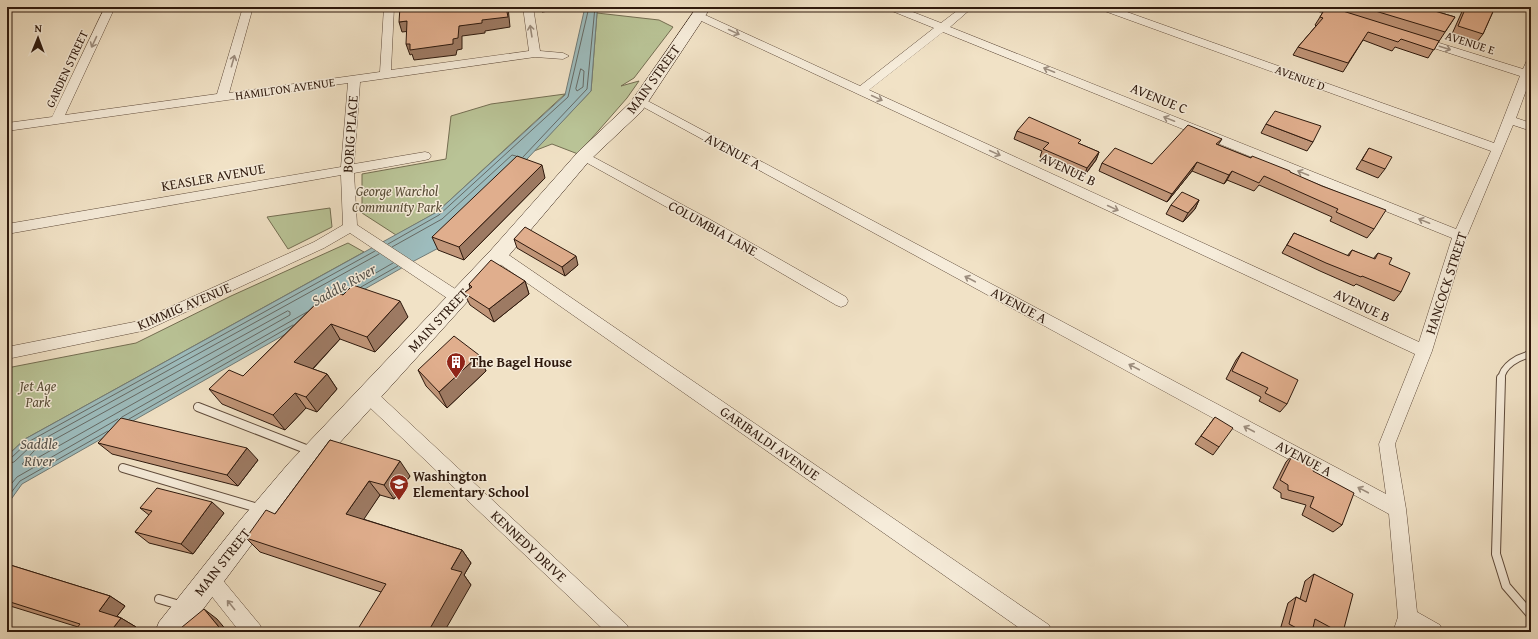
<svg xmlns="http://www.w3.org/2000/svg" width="1538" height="639" viewBox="0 0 1538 639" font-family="'Gentium Book Plus',serif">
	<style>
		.green { fill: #b9c396; stroke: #746e52 }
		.water { fill: #9dbcbd; stroke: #717b77 }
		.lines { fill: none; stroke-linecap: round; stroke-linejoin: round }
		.shore { stroke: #666a65; stroke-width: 1 }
		.lane-far1-casing { stroke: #5f4b3b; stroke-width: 8 }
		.lane-casing { stroke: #5f4b3b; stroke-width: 10 }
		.street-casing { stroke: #5f4b3b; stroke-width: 1 }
		.secondary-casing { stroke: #2e190d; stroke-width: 1 }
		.lane-far1 { stroke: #f6ecda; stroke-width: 6 }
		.lane { stroke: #f6ecda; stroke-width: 8 }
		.street { fill: #f6ecda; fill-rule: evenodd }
		.secondary { fill: #f6ecda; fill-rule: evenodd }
		.wall { fill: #c19679; stroke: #2e190d }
		.shaded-wall { fill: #9d7a63; stroke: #2e190d }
		.building { fill: #e0ae8d; stroke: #2e190d }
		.oneway { stroke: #9c8d7e }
		.labels { text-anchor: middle; stroke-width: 3; stroke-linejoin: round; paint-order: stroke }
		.far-street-label { font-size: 12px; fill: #2e190d; stroke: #f6ecda }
		.street-label { font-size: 14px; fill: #2e190d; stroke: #f6ecda }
		.park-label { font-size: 14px; font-style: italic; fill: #584c36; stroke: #f6ecda }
		.poi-label { font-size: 14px; font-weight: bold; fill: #2e190d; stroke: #f6ecda; text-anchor: start }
		.water-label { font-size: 15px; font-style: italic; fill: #55524b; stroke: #f6ecda }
	</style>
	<rect width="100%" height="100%" fill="#f1e2c6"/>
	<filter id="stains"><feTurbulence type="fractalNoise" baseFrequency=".005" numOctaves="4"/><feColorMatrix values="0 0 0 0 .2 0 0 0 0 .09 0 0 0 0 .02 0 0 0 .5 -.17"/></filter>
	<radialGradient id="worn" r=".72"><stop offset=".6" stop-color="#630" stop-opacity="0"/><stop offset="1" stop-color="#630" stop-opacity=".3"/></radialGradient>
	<!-- green -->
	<g class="green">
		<polygon points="597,13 659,20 673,27 634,78 621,86 639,81 627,98 578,154 552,144 534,151 591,91"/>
		<polygon points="565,94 437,212 396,235 362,213 362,174 446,159 451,116 491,104"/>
		<polygon points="330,208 332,227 288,249 267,217"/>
		<polygon points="348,243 364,252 25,439 7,456 7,368 136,343 231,296"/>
	</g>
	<!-- water -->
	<polygon class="water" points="585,7 599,7 597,13 591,91 448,243 414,261 22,484 7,505 7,456 25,439 437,212 565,95"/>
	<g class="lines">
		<!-- shore -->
		<g class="shore">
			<polygon points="581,69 584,71 583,87 577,91 576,89"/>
			<polyline points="523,157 587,89 595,7"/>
			<polyline points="388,244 439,215 568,97 589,7"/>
			<polyline points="392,247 442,219 512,155 516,156"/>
			<polyline points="355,285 393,263"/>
			<polyline points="361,287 398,266"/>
			<polygon points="288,311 290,312 290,315 25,465 22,464 34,451"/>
			<polyline points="122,417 307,312"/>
			<polyline points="129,419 293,325"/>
			<polyline points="7,459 11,458 28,442 375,251"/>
			<polyline points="7,464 14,462 31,446 379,254"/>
			<polyline points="7,489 17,477 118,419"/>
			<polyline points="7,498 20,481 108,431"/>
		</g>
		<!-- lane-far1 casing -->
		<g class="lane-far1-casing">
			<path id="lane-far1" d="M1501,379C1503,365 1518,357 1531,354"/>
		</g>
		<!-- lane casing -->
		<g class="lane-casing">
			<g id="lane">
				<polyline points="1501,378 1496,554 1506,586 1531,615"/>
				<polyline points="198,407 311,451"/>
				<polyline points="123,468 261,509"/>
				<polyline points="159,599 183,606"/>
			</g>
		</g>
		<!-- street casing -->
		<g class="street-casing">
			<g id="street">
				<polygon points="105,7 115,7 65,115 217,94 243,7 253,7 229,93 380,72 384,7 394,7 391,70 529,51 523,7 533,7 540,51 563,53 569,56 563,59 535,57 360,82 354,164 425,152 429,153 431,156 429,159 425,160 354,173 357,225 463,294 465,298 463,302 458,304 453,302 350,233 324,248 147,330 7,359 7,347 139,321 314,242 343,225 341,175 7,234 7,224 341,167 348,83 7,131 7,123 52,117"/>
				<path d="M886,7H900L941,23L962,7H973L950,27L1456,229L1491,151L1099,9L1098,7H1113L1494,143L1520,76L1412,41L1411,39L1412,37H1420L1523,69L1527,60L1531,59V77L1516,118L1531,123V131L1513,125L1467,236L1432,351L1395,444L1406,509L1417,612L1440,625L1443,632H1393L1398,617L1389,514L636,103L634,101L636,99H644L1386,494L1379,444L1415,354L695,18L694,16L699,13L703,14L860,86L934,28L887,9ZM943,32L1452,238L1419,342L869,90Z"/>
				<polygon points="1309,7 1325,7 1348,14 1349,16 1344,19 1310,9"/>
				<polygon points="584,152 709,219 846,297 848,301 846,305 841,307 836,305 699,225 580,159 578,156 580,153"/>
				<polygon points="498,250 503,251 1049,625 1052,632 1025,632 493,259 491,255 493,251"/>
				<polygon points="368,388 374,390 627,625 630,632 606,632 362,400 360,395 362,390"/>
				<polygon points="209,569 216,572 260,625 263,632 240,632 202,584 200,578 202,572"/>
			</g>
		</g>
		<!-- secondary casing -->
		<g class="secondary-casing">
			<polygon id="secondary" points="697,7 711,7 642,111 590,160 505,260 306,480 255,540 186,632 155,632 159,622 237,524 288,464 491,250 578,152 630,103"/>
		</g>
		<!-- lane-far1 -->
		<use href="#lane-far1" class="lane-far1"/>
		<!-- lane -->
		<use href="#lane" class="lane"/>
		<!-- street -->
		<use href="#street" class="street"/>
		<!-- secondary -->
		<use href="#secondary" class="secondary"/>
	</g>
	<!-- wall -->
	<g class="wall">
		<polygon points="1262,7 1274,7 1271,11"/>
		<polygon points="1326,7 1421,7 1455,17 1428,58 1395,47 1392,51 1363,40 1343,72 1293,55 1298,47 1316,26 1315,25 1320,17"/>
		<polygon points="1464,7 1495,7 1483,34 1477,42 1452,34"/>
		<polygon points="1266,124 1313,142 1307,151 1261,133"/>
		<polygon points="1017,131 1080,144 1099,152 1096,160 1084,176 1040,157 1042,151 1014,139"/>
		<polygon points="1222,139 1218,145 1251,158 1290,172 1374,229 1367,238 1330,221 1332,217 1259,185 1254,191 1227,180 1224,184 1192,171 1167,202 1099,171 1102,163 1152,164"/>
		<polygon points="1369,148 1385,169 1378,178 1356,169"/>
		<polygon points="545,178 464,260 438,250 432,237"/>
		<polygon points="1199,200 1195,209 1183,222 1166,214 1171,205"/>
		<polygon points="1294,233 1347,256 1352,250 1373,259 1378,253 1389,264 1401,292 1394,301 1356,284 1354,286 1320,271 1282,253"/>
		<polygon points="514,239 578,265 565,276 517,248"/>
		<polygon points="525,281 529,294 494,322 470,305 464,293 470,288 469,284"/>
		<polygon points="330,290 408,317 375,352 340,339 313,369 327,374 337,389 317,412 306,408 285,430 222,404 209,389 243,376"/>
		<polygon points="1242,352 1287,404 1280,412 1259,401 1261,397 1226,379 1236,360"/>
		<polygon points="479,355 486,371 447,408 426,386 418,370"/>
		<polygon points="1215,417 1219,447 1213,455 1195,444"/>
		<polygon points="330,440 410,476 394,499 380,495 363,519 462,550 471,563 464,575 471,585 381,592 260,552 246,538 275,514"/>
		<polygon points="98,443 258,460 238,486 112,454"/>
		<polygon points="1293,454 1313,471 1342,525 1333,532 1302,515 1306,505 1281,498 1281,493 1273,488 1286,462"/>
		<polygon points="140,508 224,513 193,554 149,543 135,532 149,515"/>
		<polygon points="7,564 110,596 125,606 117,616 121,618 136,627 78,627 7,605"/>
		<polygon points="1314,574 1343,632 1319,632 1313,629 1312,632 1284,632 1280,630 1288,603 1296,597 1300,599 1305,581"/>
	</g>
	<!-- shaded-wall -->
	<g class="shaded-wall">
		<polygon points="506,7 508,7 510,27 485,31 485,33 462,36 462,49 457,50 456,55 414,60 412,54 410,55 406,44 459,26 482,20"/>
		<polygon points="541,7 570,7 570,8 542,12"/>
		<polygon points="407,21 411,31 402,32 399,22"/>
		<polygon points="1099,152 1096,160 1084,176 1087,168"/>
		<polygon points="1197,162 1192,171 1167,202 1172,194"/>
		<polygon points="542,165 545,178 464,260 459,247"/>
		<polygon points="1232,171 1227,180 1224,184 1229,175"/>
		<polygon points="1199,200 1195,209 1183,222 1188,213"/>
		<polygon points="576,256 578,265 565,276 562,267"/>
		<polygon points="525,281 529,294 494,322 489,309"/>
		<polygon points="400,301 408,317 375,352 367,337"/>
		<polygon points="331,324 340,339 305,377 294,362"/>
		<polygon points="479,355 486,371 447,408 439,392"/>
		<polygon points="327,374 337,389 317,412 306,397"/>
		<polygon points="295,393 306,408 285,430 273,415"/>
		<polygon points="247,448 258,460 238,486 227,475"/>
		<polygon points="400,461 410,476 394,499 384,485"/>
		<polygon points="369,481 380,495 358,528 346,514"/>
		<polygon points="212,502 224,513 193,554 181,544"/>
		<polygon points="462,550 471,563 464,575 471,585 444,632 428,632 451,569"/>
		<polygon points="110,596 125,606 114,620 99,611"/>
		<polygon points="204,609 217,619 228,632 223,632"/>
		<polygon points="121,618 136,627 132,632 110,632"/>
	</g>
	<!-- building -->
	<g class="building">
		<polygon points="400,7 506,7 508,17 482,20 482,23 459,26 458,38 453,39 453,44 410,50 410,44 406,44 407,21 399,22"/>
		<polygon points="1326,7 1330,7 1439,41 1434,50 1401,39 1398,42 1368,32 1348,63 1298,47 1323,18 1320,17"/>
		<polygon points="1362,7 1421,7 1455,17 1445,32"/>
		<polygon points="1466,7 1495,7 1483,34 1458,26"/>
		<polygon points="1275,111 1321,126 1313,142 1266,124"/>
		<polygon points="1029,117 1081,140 1078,143 1099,152 1087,168 1043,149 1049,143 1017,131"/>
		<polygon points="1188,125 1222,139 1216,144 1251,158 1252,156 1290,171 1290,172 1322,186 1386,210 1374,229 1336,212 1338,209 1264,176 1259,183 1232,171 1229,175 1197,162 1172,194 1102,163 1115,148 1152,164"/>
		<polygon points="1369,148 1392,157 1385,169 1362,160"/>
		<polygon points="517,156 542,165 459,247 432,237"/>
		<polygon points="1182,192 1199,200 1188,213 1171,205"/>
		<polygon points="525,227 576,256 562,267 514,239"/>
		<polygon points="1294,233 1349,256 1352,250 1375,259 1378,253 1392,258 1389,264 1410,273 1401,292 1362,276 1361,277 1326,263 1287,245"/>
		<polygon points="491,260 525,281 489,309 464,293 472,287 469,284"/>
		<polygon points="353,285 400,301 367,337 331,324 294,362 327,374 306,397 295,393 273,415 209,389 229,370 243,376 330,290 343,295"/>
		<polygon points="454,336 479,355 439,392 418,370"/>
		<polygon points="1242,352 1298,380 1287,404 1265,393 1268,388 1232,371"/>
		<polygon points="1215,417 1233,428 1219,447 1201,436"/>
		<polygon points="121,418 247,448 227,475 98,443"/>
		<polygon points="330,440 400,461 384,485 369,481 346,514 462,550 451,569 462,572 428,632 356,632 386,584 246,538 266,510 275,514"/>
		<polygon points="1293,454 1315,466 1313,471 1354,493 1342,525 1310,507 1314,497 1288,490 1288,485 1280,480"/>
		<polygon points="157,488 212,502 181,544 135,532 152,511 140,508"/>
		<polygon points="7,564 110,596 99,611 121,618 110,632 74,632 80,624 7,601"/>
		<polygon points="1314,574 1353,594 1343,632 1339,632 1315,619 1312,632 1304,632 1289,624 1296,597 1306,602"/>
		<polygon points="204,609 223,632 176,632"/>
	</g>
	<!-- one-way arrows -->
	<defs><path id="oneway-shaft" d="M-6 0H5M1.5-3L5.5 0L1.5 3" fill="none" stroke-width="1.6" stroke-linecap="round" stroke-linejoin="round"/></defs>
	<g class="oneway">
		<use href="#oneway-shaft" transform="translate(531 31) rotate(-99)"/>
		<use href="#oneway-shaft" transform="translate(734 32) rotate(25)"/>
		<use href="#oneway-shaft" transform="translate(94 42) rotate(115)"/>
		<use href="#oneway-shaft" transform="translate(1445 48) rotate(18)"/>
		<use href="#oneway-shaft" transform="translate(233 61) rotate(-74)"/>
		<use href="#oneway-shaft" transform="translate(1049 70) rotate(-158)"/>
		<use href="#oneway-shaft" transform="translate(877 98) rotate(25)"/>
		<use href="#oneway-shaft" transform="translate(1169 119) rotate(-158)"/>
		<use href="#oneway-shaft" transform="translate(995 153) rotate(25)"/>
		<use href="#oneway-shaft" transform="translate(1303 173) rotate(-158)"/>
		<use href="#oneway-shaft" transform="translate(1113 208) rotate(25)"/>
		<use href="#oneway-shaft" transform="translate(1424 221) rotate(-158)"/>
		<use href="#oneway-shaft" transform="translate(970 279) rotate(-152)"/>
		<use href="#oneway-shaft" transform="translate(1134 367) rotate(-152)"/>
		<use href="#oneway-shaft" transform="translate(1249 429) rotate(-152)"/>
		<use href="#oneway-shaft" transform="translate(1363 490) rotate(-152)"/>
		<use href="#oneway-shaft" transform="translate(231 605) rotate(-129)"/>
	</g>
	<!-- icons -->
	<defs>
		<g id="building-pin" transform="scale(1)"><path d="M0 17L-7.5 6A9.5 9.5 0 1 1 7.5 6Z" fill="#8f2418" stroke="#f6ecda"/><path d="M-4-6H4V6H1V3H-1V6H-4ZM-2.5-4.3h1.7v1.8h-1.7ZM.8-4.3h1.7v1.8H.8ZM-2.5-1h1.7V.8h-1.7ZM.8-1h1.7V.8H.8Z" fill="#fff"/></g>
		<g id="school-pin" transform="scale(1)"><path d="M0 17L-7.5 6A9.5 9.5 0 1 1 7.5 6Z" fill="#8f2418" stroke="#f6ecda"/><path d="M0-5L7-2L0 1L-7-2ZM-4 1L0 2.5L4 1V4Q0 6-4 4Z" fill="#fff"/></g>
	</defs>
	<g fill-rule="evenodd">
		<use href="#building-pin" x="456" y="362"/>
		<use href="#school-pin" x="399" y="484"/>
	</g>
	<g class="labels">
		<!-- far-street labels -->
		<g class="far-street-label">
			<text transform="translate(1470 43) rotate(18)" y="4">AVENUE E</text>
			<text transform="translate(67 69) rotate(-65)" y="4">GARDEN STREET</text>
			<text transform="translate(1300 78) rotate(20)" y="4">AVENUE D</text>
			<text transform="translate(285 89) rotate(-8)" y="4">HAMILTON AVENUE</text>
		</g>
		<!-- street labels -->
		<g class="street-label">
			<text transform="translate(653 79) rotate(-54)" y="5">MAIN STREET</text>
			<text transform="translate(1159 98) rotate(22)" y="5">AVENUE C</text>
			<text transform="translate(350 134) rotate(-86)" y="5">BORIG PLACE</text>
			<text transform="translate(733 151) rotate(28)" y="5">AVENUE A</text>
			<text transform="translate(1068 169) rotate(25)" y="5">AVENUE B</text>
			<text transform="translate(213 177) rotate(-10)" y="5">KEASLER AVENUE</text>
			<text transform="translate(713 228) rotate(29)" y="5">COLUMBIA LANE</text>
			<text transform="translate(1446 283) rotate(-72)" y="5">HANCOCK STREET</text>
			<text transform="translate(1019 305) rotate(28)" y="5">AVENUE A</text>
			<text transform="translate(1362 305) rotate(25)" y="5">AVENUE B</text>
			<text transform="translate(184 306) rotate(-23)" y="5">KIMMIG AVENUE</text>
			<text transform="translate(438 320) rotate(-47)" y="5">MAIN STREET</text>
			<text transform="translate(770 443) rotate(35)" y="5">GARIBALDI AVENUE</text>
			<text transform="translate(1304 458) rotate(28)" y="5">AVENUE A</text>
			<text transform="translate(529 546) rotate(43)" y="5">KENNEDY DRIVE</text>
			<text transform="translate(222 562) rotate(-52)" y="5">MAIN STREET</text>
		</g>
		<!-- park labels -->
		<g class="park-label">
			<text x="397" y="196">George Warchol<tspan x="397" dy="16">Community Park</tspan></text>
			<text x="38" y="391">Jet Age<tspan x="38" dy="16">Park</tspan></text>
		</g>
		<!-- poi labels -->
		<g class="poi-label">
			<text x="470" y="367">The Bagel House</text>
			<text x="413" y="481">Washington<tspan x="413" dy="16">Elementary School</tspan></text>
		</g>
		<!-- water labels -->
		<g class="water-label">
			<text transform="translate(344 285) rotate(-29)" y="5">Saddle River</text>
			<text x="39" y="449">Saddle<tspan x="39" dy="17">River</tspan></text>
		</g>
	</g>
	<!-- margin -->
	<rect width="1538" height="639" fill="none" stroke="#f1e2c6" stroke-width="24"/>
	<rect x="8" y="8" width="1522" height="623" fill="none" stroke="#2e190d" stroke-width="2"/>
	<rect x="12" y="12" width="1514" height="615" fill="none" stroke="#2e190d"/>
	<!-- north arrow -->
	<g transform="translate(38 38) rotate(1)" stroke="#f6ecda" stroke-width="3" paint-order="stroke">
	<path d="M0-3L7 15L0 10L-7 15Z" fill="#2e190d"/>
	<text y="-6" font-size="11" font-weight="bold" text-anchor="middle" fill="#2e190d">N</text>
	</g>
	<rect width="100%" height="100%" filter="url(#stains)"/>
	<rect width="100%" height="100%" fill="url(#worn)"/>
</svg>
